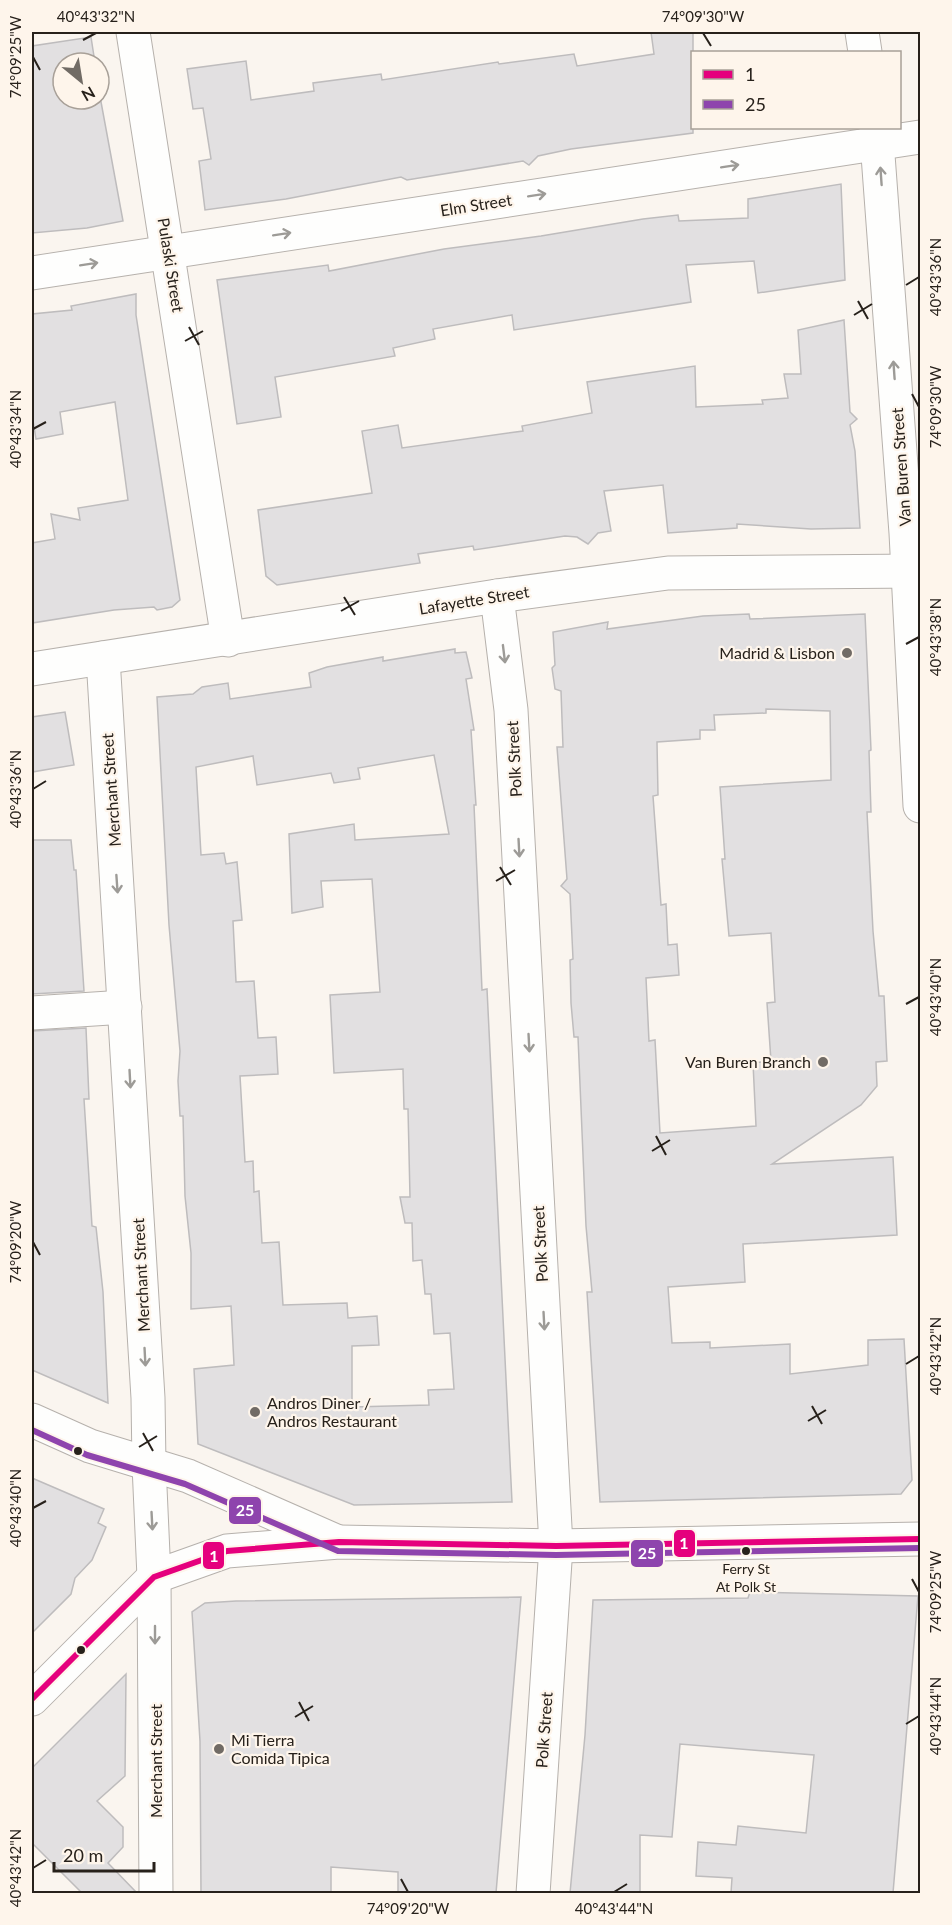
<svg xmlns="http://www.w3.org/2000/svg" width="952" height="1925" viewBox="0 0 952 1925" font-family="Lato,sans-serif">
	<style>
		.building { fill: #e2e0e1; stroke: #bebcbd; stroke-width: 1.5; fill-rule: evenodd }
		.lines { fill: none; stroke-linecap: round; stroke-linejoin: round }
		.minor-casing { stroke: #b6b1ac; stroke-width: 35 }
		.major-casing { stroke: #b6b1ac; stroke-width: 35 }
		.minor { stroke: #fefefd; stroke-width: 33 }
		.major { stroke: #fefefd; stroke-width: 33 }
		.bus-1-casing { stroke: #fef5eb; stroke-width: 10 }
		.bus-2-casing { stroke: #fef5eb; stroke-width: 10 }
		.bus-1 { stroke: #e5007d; stroke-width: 6 }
		.bus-2 { stroke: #8e44ad; stroke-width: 6 }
		.oneway { stroke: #9d9b97 }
		.ticks { fill: none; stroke: #27211b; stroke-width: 2 }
		.poi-dot { fill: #716b65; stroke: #fef5eb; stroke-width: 2 }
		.bus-dot { fill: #27211b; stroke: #fef5eb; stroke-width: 2 }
		.labels { text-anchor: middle; stroke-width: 4.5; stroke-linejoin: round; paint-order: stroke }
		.bus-label { font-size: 14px; fill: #27211b; stroke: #fef5eb }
		.street-label { font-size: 16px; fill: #27211b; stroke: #fef5eb }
		.poi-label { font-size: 16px; fill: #27211b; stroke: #fef5eb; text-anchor: end }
		.line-badge { stroke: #fef5eb; stroke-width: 2 }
		.badge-label { font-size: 16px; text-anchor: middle; font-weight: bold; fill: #fff }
		.neatline { fill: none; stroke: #27211b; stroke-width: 2 }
		.ticks-label { font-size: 15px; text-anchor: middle; fill: #27211b }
	</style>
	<rect width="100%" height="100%" fill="#faf5ef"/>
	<!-- building -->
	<g class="building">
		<polygon points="651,32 693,32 693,133 571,149 538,156 529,165 523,161 407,180 401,177 286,199 205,210 199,161 211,159 203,108 193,109 187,69 246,61 251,100 314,91 313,83 381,74 382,80 498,62 499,64 574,54 577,66 654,54"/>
		<polygon points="91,37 95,63 63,63 63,99 99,99 99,91 123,221 87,228 32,233 32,46"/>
		<polygon points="841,184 845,280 758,293 754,261 686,265 691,302 514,330 512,315 433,329 435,339 393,348 395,356 275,377 281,417 237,424 217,280 328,265 329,271 444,249 541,236 643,219 678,215 679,221 748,218 748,199"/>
		<polygon points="136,294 136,315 180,600 172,607 157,610 154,607 114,610 32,623 32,543 55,539 51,514 80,520 78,508 128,500 115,402 60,412 63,434 36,439 32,414 32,314 72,310 71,306"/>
		<polygon points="844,320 850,412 857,419 850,425 855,451 860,528 811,529 737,524 737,528 668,533 663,485 604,491 611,531 598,533 588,544 577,537 565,536 474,550 473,546 418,554 420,563 277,585 266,576 258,510 372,493 362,431 398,425 402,448 523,431 522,426 592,413 587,382 695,366 696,407 763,404 762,400 788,398 784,374 801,374 798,330"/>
		<path d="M749,614L750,619L865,614L871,750L869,751L871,812H867L873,931L879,996H884L887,1061L876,1062L877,1086L861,1105L772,1164L893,1157L897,1235L743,1244L745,1282L668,1287L672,1343L710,1342V1348L790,1344V1374L868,1365V1340L904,1339L912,1480L901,1494L600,1502L587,1292H592L586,1226L578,1037H574L571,1003L570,960L573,959L570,894L561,886L567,879L557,747H563L561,691L555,689L552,668L555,665L553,632L608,622L607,629L703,616ZM766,709L830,711L831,780L720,787L725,859H722L729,936L771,933L775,1002L767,1003L771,1061L753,1063L756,1126L660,1133L655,1040L649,1041L646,978L679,975L677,944L668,945L666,904L661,905L653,796L658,795L657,742L700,739V730H715L714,715L766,713Z"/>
		<path d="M455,649V653L466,652L472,678L466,679L474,730H471L476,805H474L482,990L487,989L512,1502L354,1505L198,1444L194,1369L234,1365L231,1306L191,1309V1253L185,1196L183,1116H180L178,1081L180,1051L169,925L157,697L193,694L202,687L228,683L230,699L311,687L309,673L327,667L383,657V661ZM434,755L449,834L355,840L354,824L289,834L292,913L323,907L321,881L372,879L380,992L330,995L334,1073L403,1069L404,1109H408L410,1197H400L405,1223H412L413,1261L422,1260L425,1294H431L434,1334L450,1333L454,1389L428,1390L429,1405L352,1407V1346L379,1345L377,1316L348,1318L347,1303L283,1305L279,1242L262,1243L259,1191L254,1192L253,1161L245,1162L240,1076L278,1074L276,1037L258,1038L254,981L236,982L233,921L242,920L237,862L226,864L224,853L201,855L196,767L253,756L257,785L331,773L334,783L360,779L358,768Z"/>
		<polygon points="65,712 74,765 32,772 32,717"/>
		<polygon points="32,840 71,840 74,870 76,870 84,991 32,994"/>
		<polygon points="86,1028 89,1099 84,1099 92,1226 96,1227 103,1292 108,1403 32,1370 32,1031"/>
		<polygon points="32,1478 104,1509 98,1523 106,1527 92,1560 75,1578 71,1594 32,1633"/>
		<polygon points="750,1592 918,1596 893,1893 731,1893 732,1878 696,1876 698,1842 736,1845 738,1826 806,1833 814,1755 680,1744 672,1837 640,1835 640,1893 570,1893 585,1735 593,1600 748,1598"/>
		<polygon points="521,1597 496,1893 398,1893 398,1872 331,1867 331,1893 201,1893 200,1741 192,1612 205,1603 236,1601"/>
		<polygon points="126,1674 125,1776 97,1801 123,1827 123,1847 108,1863 137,1893 82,1893 32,1843 32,1768"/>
	</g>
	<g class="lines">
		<!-- minor casing -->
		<g class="minor-casing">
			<g id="minor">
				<polyline points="133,32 228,640"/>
				<polyline points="862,32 865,52"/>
				<polyline points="876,128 906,533 920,806"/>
				<polyline points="32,273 920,137"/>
				<polyline points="497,596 511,710 556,1546 533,1894"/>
				<polyline points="103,658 148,1398 149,1465"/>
				<polyline points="32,669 497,596 668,573 920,571"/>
				<polyline points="32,1013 125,1007"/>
				<polyline points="154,1577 156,1894"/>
				<polyline points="32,1699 154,1577"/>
			</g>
		</g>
		<!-- major casing -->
		<g class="major-casing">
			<g id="major">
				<polyline points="32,1420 90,1446 188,1476 336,1541"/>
				<polyline points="149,1465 154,1577 227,1551 339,1542 556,1546 920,1539"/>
			</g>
		</g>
		<!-- minor -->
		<use href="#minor" class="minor"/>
		<!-- major -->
		<use href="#major" class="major"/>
		<!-- bus-1 casing -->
		<g class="bus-1-casing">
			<polyline id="bus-1" points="32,1699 154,1577 227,1551 339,1542 556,1546 920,1539"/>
		</g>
		<!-- bus-2 casing -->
		<g class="bus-2-casing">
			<polyline id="bus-2" points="32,1430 87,1455 185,1484 338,1551 556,1555 920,1548"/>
		</g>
		<!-- bus-1 -->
		<use href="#bus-1" class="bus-1"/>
		<!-- bus-2 -->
		<use href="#bus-2" class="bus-2"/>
	</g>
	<!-- one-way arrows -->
	<defs><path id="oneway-shaft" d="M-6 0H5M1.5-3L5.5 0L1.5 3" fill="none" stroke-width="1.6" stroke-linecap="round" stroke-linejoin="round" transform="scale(1.5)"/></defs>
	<g class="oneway">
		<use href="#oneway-shaft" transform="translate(730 166) rotate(-9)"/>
		<use href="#oneway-shaft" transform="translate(881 176) rotate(-94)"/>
		<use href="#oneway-shaft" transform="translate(537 195) rotate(-9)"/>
		<use href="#oneway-shaft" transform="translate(282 234) rotate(-9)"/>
		<use href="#oneway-shaft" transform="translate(89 264) rotate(-9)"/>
		<use href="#oneway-shaft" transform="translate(894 370) rotate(-94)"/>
		<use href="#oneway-shaft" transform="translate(504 654) rotate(83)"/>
		<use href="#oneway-shaft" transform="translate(519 848) rotate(87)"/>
		<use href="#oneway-shaft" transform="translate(117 884) rotate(86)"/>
		<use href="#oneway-shaft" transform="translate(529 1043) rotate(87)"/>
		<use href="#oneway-shaft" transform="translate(130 1079) rotate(87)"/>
		<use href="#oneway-shaft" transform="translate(544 1321) rotate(87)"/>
		<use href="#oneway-shaft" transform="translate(145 1357) rotate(87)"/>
		<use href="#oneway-shaft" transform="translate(152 1521) rotate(87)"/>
		<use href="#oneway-shaft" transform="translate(155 1635) rotate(90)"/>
	</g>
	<!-- ticks -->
	<path class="ticks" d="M703,33L711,46M83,40L96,33M33,57L40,70M906,285L919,277M858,301L868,319M854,315L872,304M189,327L199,345M185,341L203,331M912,394L919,407M33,429L46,422M344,597L355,615M341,611L359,601M906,644L919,637M33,789L46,781M500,867L511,885M496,881L515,870M906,1004L919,997M656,1136L666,1155M652,1151L670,1140M33,1242L40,1255M906,1364L919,1356M812,1406L822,1424M808,1421L826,1410M143,1433L153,1451M139,1447L157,1436M33,1508L46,1501M912,1579L919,1592M299,1702L309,1721M295,1717L313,1706M906,1724L919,1716M33,1868L46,1860M401,1879L408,1892M614,1892L627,1884"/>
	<!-- markers -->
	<g class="poi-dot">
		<circle cx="847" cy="653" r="6"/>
		<circle cx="823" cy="1062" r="6"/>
		<circle cx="255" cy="1412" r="6"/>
		<circle cx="219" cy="1749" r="6"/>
	</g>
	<g class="bus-dot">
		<circle cx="78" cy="1451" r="5"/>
		<circle cx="746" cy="1551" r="5"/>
		<circle cx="81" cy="1650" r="5"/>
	</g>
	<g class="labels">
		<!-- bus labels -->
		<g class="bus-label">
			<text x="746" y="1574">Ferry St<tspan x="746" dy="18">At Polk St</tspan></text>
		</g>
		<!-- street labels -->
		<g class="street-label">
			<text transform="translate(476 205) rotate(-9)" y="6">Elm Street</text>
			<text transform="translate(171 265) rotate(81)" y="6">Pulaski Street</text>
			<text transform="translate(901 467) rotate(-94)" y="6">Van Buren Street</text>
			<text transform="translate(474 600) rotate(-9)" y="6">Lafayette Street</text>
			<text transform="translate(514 759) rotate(-93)" y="6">Polk Street</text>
			<text transform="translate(111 790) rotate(-94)" y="6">Merchant Street</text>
			<text transform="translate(540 1244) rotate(-93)" y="6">Polk Street</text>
			<text transform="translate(141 1275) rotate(-93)" y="6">Merchant Street</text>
			<text transform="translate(544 1730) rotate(-86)" y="6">Polk Street</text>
			<text transform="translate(156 1761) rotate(-90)" y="6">Merchant Street</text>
		</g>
		<!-- poi labels -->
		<g class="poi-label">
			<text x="835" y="659">Madrid &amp; Lisbon</text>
			<text x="811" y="1068">Van Buren Branch</text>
			<text x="267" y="1409" text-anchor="start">Andros Diner /<tspan x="267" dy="18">Andros Restaurant</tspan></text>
			<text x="231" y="1746" text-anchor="start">Mi Tierra<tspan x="231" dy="18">Comida Tipica</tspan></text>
		</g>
	</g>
	<g class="line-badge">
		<rect x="228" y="1496" width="34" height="29" rx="6" fill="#8e44ad"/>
		<rect x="673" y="1529" width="23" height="29" rx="6" fill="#e5007d"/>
		<rect x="630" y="1539" width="34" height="29" rx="6" fill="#8e44ad"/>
		<rect x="202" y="1541" width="23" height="29" rx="6" fill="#e5007d"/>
	</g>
	<g class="badge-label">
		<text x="245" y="1516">25</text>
		<text x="684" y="1549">1</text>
		<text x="647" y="1559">25</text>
		<text x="214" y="1562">1</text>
	</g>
	<!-- border -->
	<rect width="952" height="1925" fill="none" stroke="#fef5eb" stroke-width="66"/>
	<!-- legend -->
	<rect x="691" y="51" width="210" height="78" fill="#fef5eb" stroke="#a8a098" stroke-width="1.5"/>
	<rect x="703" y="70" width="30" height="9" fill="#e5007d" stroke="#a8a098" stroke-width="1.5"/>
	<text x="745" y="81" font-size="18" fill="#27211b">1</text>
	<rect x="703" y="100" width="30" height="9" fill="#8e44ad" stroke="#a8a098" stroke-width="1.5"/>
	<text x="745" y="111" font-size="18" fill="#27211b">25</text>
	<!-- north arrow -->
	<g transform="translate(81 81) rotate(150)"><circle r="28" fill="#fef5eb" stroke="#a8a098" stroke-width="1.5"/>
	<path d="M0-4.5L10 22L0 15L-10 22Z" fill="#716b65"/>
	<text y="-9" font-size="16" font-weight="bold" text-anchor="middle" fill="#27211b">N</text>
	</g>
	<!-- scale -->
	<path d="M54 1862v9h100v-9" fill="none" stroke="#27211b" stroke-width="3"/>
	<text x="63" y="1862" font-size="18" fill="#27211b" stroke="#fef5eb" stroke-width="4.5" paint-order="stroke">20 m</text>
	<rect x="33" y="33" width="886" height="1859" class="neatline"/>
	<g class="ticks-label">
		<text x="96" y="22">40°43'32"N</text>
		<text x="703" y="22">74°09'30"W</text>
		<text transform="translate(16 57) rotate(-90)" y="5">74°09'25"W</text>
		<text transform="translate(936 277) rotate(-90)" y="5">40°43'36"N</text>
		<text transform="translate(936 407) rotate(-90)" y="5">74°09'30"W</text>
		<text transform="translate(16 429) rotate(-90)" y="5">40°43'34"N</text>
		<text transform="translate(936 637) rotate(-90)" y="5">40°43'38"N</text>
		<text transform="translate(16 789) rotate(-90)" y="5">40°43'36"N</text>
		<text transform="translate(936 997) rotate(-90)" y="5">40°43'40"N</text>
		<text transform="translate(16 1242) rotate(-90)" y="5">74°09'20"W</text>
		<text transform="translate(936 1356) rotate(-90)" y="5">40°43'42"N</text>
		<text transform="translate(16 1508) rotate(-90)" y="5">40°43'40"N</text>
		<text transform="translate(936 1592) rotate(-90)" y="5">74°09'25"W</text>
		<text transform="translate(936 1716) rotate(-90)" y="5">40°43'44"N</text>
		<text transform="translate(16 1868) rotate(-90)" y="5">40°43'42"N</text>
		<text x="408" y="1914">74°09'20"W</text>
		<text x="614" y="1914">40°43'44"N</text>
	</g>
</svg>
